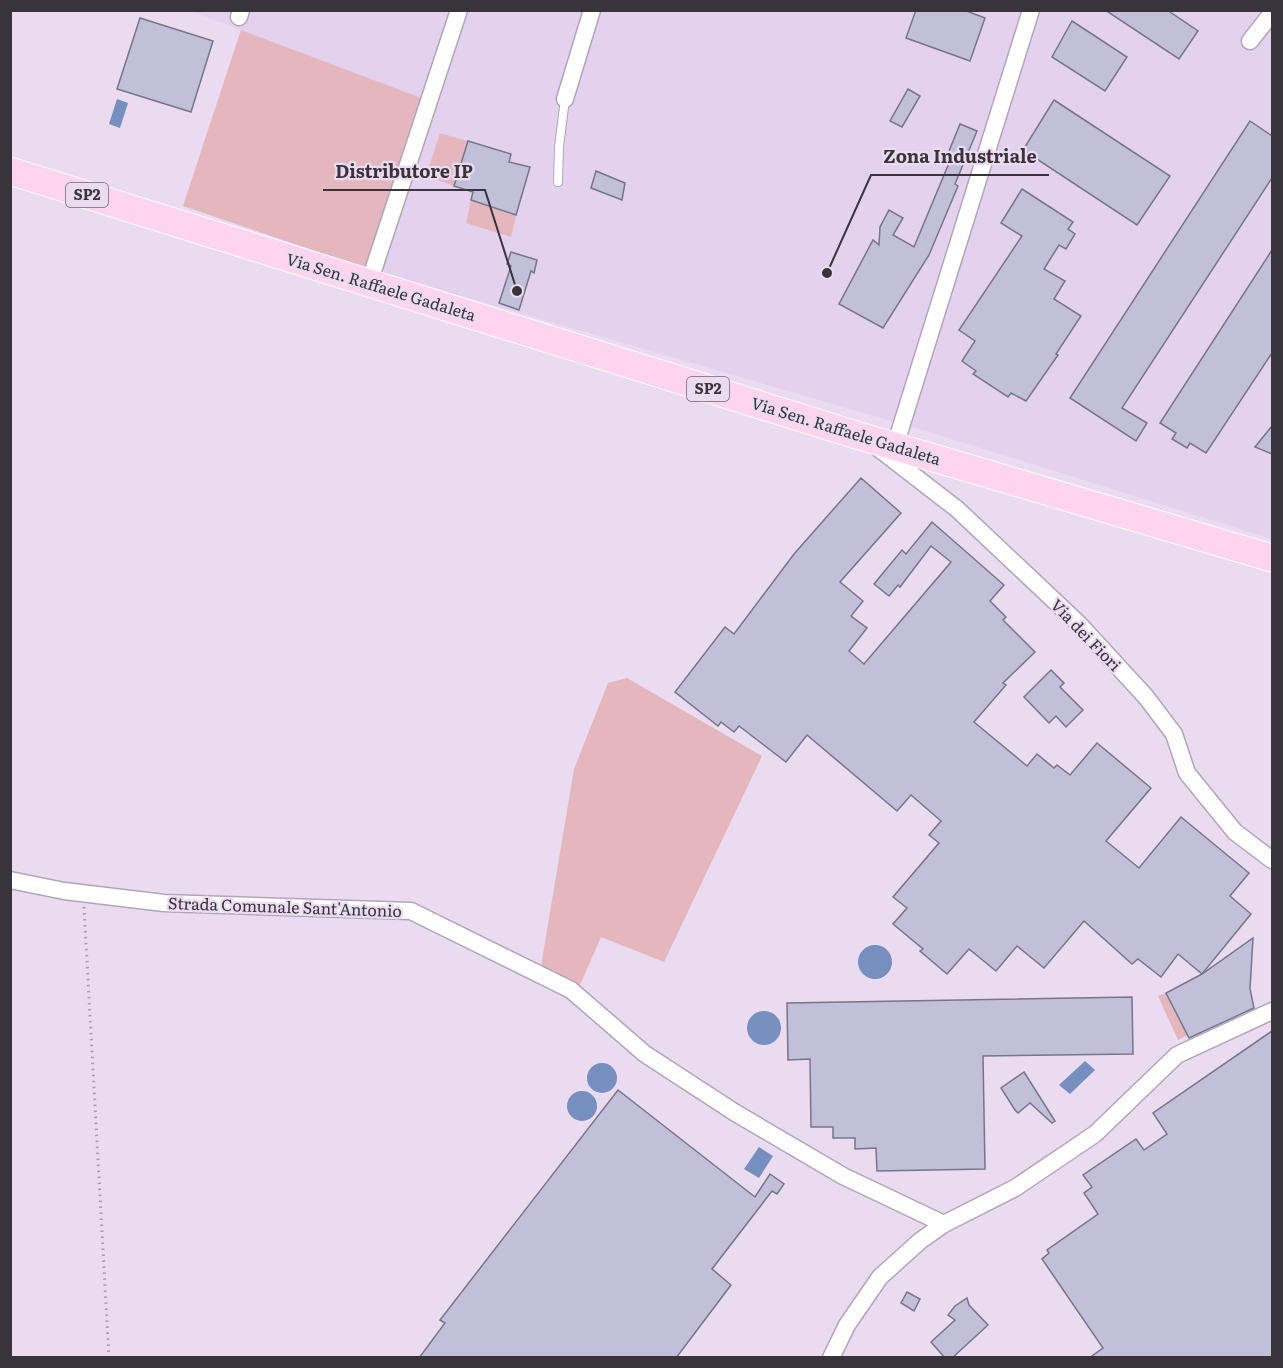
<svg xmlns="http://www.w3.org/2000/svg" width="1283" height="1368" viewBox="0 0 1283 1368" font-family="Literata,serif">
<style>
.built{fill:#e4d1ee}
.green{fill:#e4b7bf}
.water{fill:#768fbf}
.building{fill:#c1c0d8;stroke:#76758b;stroke-width:1.5}
.lines{fill:none;stroke-linecap:round;stroke-linejoin:round}
.service-casing{stroke:#b2a5ba;stroke-width:10}
.minor-casing{stroke:#b2a5ba;stroke-width:19}
.primary-casing{stroke:#fff;stroke-width:29}
.path{stroke:#a79cad;stroke-width:3;stroke-dasharray:1.5 4.5;stroke-linecap:butt}
.service{stroke:#fff;stroke-width:8}
.minor{stroke:#fff;stroke-width:16}
.primary{stroke:#fed4ef;stroke-width:27}
.labels{text-anchor:middle;stroke-width:4.5;stroke-linejoin:round;paint-order:stroke}
.shield{fill:#eadbf1;stroke:#6e6572;stroke-width:1.5}
.shield-label{font-size:15px;font-weight:bold;fill:#39333c}
.street-label{font-size:16px;fill:#39333c;stroke:#eadbf1}
.leader{fill:none;stroke:#39333c;stroke-width:2}
.callout-dot{fill:#39333c;stroke:#eadbf1;stroke-width:2}
.callout-label{font-size:18px;text-anchor:middle;font-weight:bold;fill:#39333c;stroke:#eadbf1;stroke-width:4.5;stroke-linejoin:round;paint-order:stroke}
</style>
<rect width="100%" height="100%" fill="#eadbf1"/>
<path class="built" d="M190 11H1272V539L936 434 365 268 423 99Z"/>
<g class="green">
<path d="M241 30 424 99 365 268 183 206Z"/>
<path d="M440 133 468 141 454 186 426 176Z"/>
<path d="M471 200 516 215 511 237 466 223Z"/>
<path d="M627 678 762 756 664 962 601 937 580 985 541 966 574 769 608 683Z"/>
<path d="M1166 993 1188 1035 1178 1040 1158 996Z"/>
</g>
<g class="water">
<path d="M117 99 128 103 120 128 109 124Z"/>
<circle cx="875" cy="962" r="17"/>
<circle cx="764" cy="1028" r="17"/>
<path d="M1085 1061 1095 1070 1070 1094 1059 1085Z"/>
<circle cx="602" cy="1078" r="15"/>
<circle cx="582" cy="1106" r="15"/>
<path d="M759 1147 773 1156 759 1178 744 1169Z"/>
</g>
<g class="building">
<path d="M916 10H964L985 18 970 61 906 38Z"/>
<path d="M1105 10H1167L1198 31 1179 59Z"/>
<path d="M140 18 213 41 191 112 117 89Z"/>
<path d="M1072 21 1127 57 1105 91 1052 57Z"/>
<path d="M908 89 920 96 902 127 890 121Z"/>
<path d="M1054 100 1170 176 1137 225 1023 150Z"/>
<path d="M1250 121 1272 136V178L1122 408 1147 423 1136 441 1070 398Z"/>
<path d="M960 124 977 131 955 184 958 186 929 255 883 328 839 304 873 240 879 245 880 227 889 210 903 218 893 235 914 247 949 163 945 161Z"/>
<path d="M468 141 511 154 509 162 530 167 516 215 471 200 473 192 454 186Z"/>
<path d="M596 171 625 183 622 200 591 188Z"/>
<path d="M1022 189 1073 222 1068 229 1075 234 1066 249 1059 245 1044 269 1065 281 1054 299 1081 316 1056 354 1058 355 1026 401 1011 393 1008 397 973 374 976 371 962 361 975 341 959 330 1022 236 1001 223Z"/>
<path d="M1272 250V353L1206 453 1190 443 1187 448 1172 439 1176 433 1160 423Z"/>
<path d="M511 252 537 260 534 273 531 271 519 310 499 303 511 266 507 264Z"/>
<path d="M1272 426V454L1255 447Z"/>
<path d="M861 478 901 513 840 582 863 601 851 616 867 628 849 651 864 664 951 562 931 546 900 587 898 585 889 596 874 584 902 550 906 554 932 522 1004 585 990 601 1006 617 1003 620 1035 652 1003 683 1006 685 974 722 1027 766 1037 754 1054 768 1057 765 1070 775 1097 743 1151 788 1106 841 1139 868 1181 817 1249 873 1230 896 1251 914 1202 974 1178 954 1161 977 1138 959 1132 964 1084 921 1044 968 1017 946 996 971 969 949 947 974 920 951 923 949 893 924 907 908 893 897 939 843 929 835 941 821 911 795 897 811 807 735 786 762 739 726 734 732 721 722 718 726 675 692 725 627 734 634 794 554Z"/>
<path d="M1051 670 1064 683 1060 687 1083 710 1066 727 1056 716 1049 723 1024 697Z"/>
<path d="M1253 938 1250 989 1254 1008 1189 1038 1166 993 1202 974Z"/>
<path d="M1132 997 1133 1054 983 1056 985 1169 877 1171 876 1148 855 1149V1138H833V1127H811L810 1059 788 1060 787 1003Z"/>
<path d="M1272 1031V1358H1089L1103 1348 1042 1259 1049 1253 1047 1250 1098 1214 1084 1193 1092 1187 1083 1175 1136 1139 1144 1150 1167 1134 1153 1113Z"/>
<path d="M1024 1072 1055 1121 1052 1123 1030 1103 1018 1113 1015 1110 1001 1088Z"/>
<path d="M618 1090 755 1197 770 1174 784 1184 777 1194 772 1191 712 1269 731 1285 676 1358H419L445 1323 440 1320Z"/>
<path d="M907 1292 920 1299 914 1311 901 1303Z"/>
<path d="M967 1298 969 1305 988 1325 952 1358H945L931 1342 955 1320 948 1315 955 1306Z"/>
</g>
<g class="lines">
<defs>
<path id="service" d="M558 182 559 147 565 99"/>
<g id="minor">
<path d="M239 17 241 10"/>
<path d="M1250 41 1272 13"/>
<path d="M565 99 592 10"/>
<path d="M369 283 459 10"/>
<path d="M895 446 1031 10"/>
<path d="M878 448 957 509 1079 624 1146 697 1174 734 1187 773 1235 832 1272 860"/>
<path d="M10 880 64 891 164 903 411 911 571 990 645 1054 734 1112 843 1176 944 1224"/>
<path d="M831 1358 847 1325 880 1277 920 1241 944 1224 1015 1188 1095 1134 1177 1055 1272 1011"/>
</g>
<path id="primary" d="M10 171 853 434 1272 558"/>
</defs>
<use href="#service" class="service-casing"/>
<use href="#minor" class="minor-casing"/>
<use href="#primary" class="primary-casing"/>
<path class="path" d="M84 907 109 1358"/>
<use href="#service" class="service"/>
<use href="#minor" class="minor"/>
<use href="#primary" class="primary"/>
</g>
<g class="labels">
<g class="shield">
<rect x="66" y="183" width="42" height="24" rx="4.5"/>
<rect x="687" y="377" width="42" height="24" rx="4.5"/>
</g>
<g class="shield-label">
<text x="87" y="200">SP2</text>
<text x="708" y="394">SP2</text>
</g>
<g class="street-label">
<text transform="translate(381 287) rotate(17)" y="6">Via Sen. Raffaele Gadaleta</text>
<text transform="translate(846 431) rotate(17)" y="6">Via Sen. Raffaele Gadaleta</text>
<text transform="translate(1086 635) rotate(46)" y="6">Via dei Fiori</text>
<text transform="translate(285 907) rotate(2)" y="6">Strada Comunale Sant'Antonio</text>
</g>
</g>
<path class="leader" d="M827 273L871 175H1049M517 291L485 190H323"/>
<g class="callout-dot">
<circle cx="827" cy="273" r="6"/>
<circle cx="517" cy="291" r="6"/>
</g>
<g class="callout-label">
<text x="960" y="163">Zona Industriale</text>
<text x="404" y="178">Distributore IP</text>
</g>
<rect width="1283" height="1368" fill="none" stroke="#39333c" stroke-width="24"/>
</svg>
